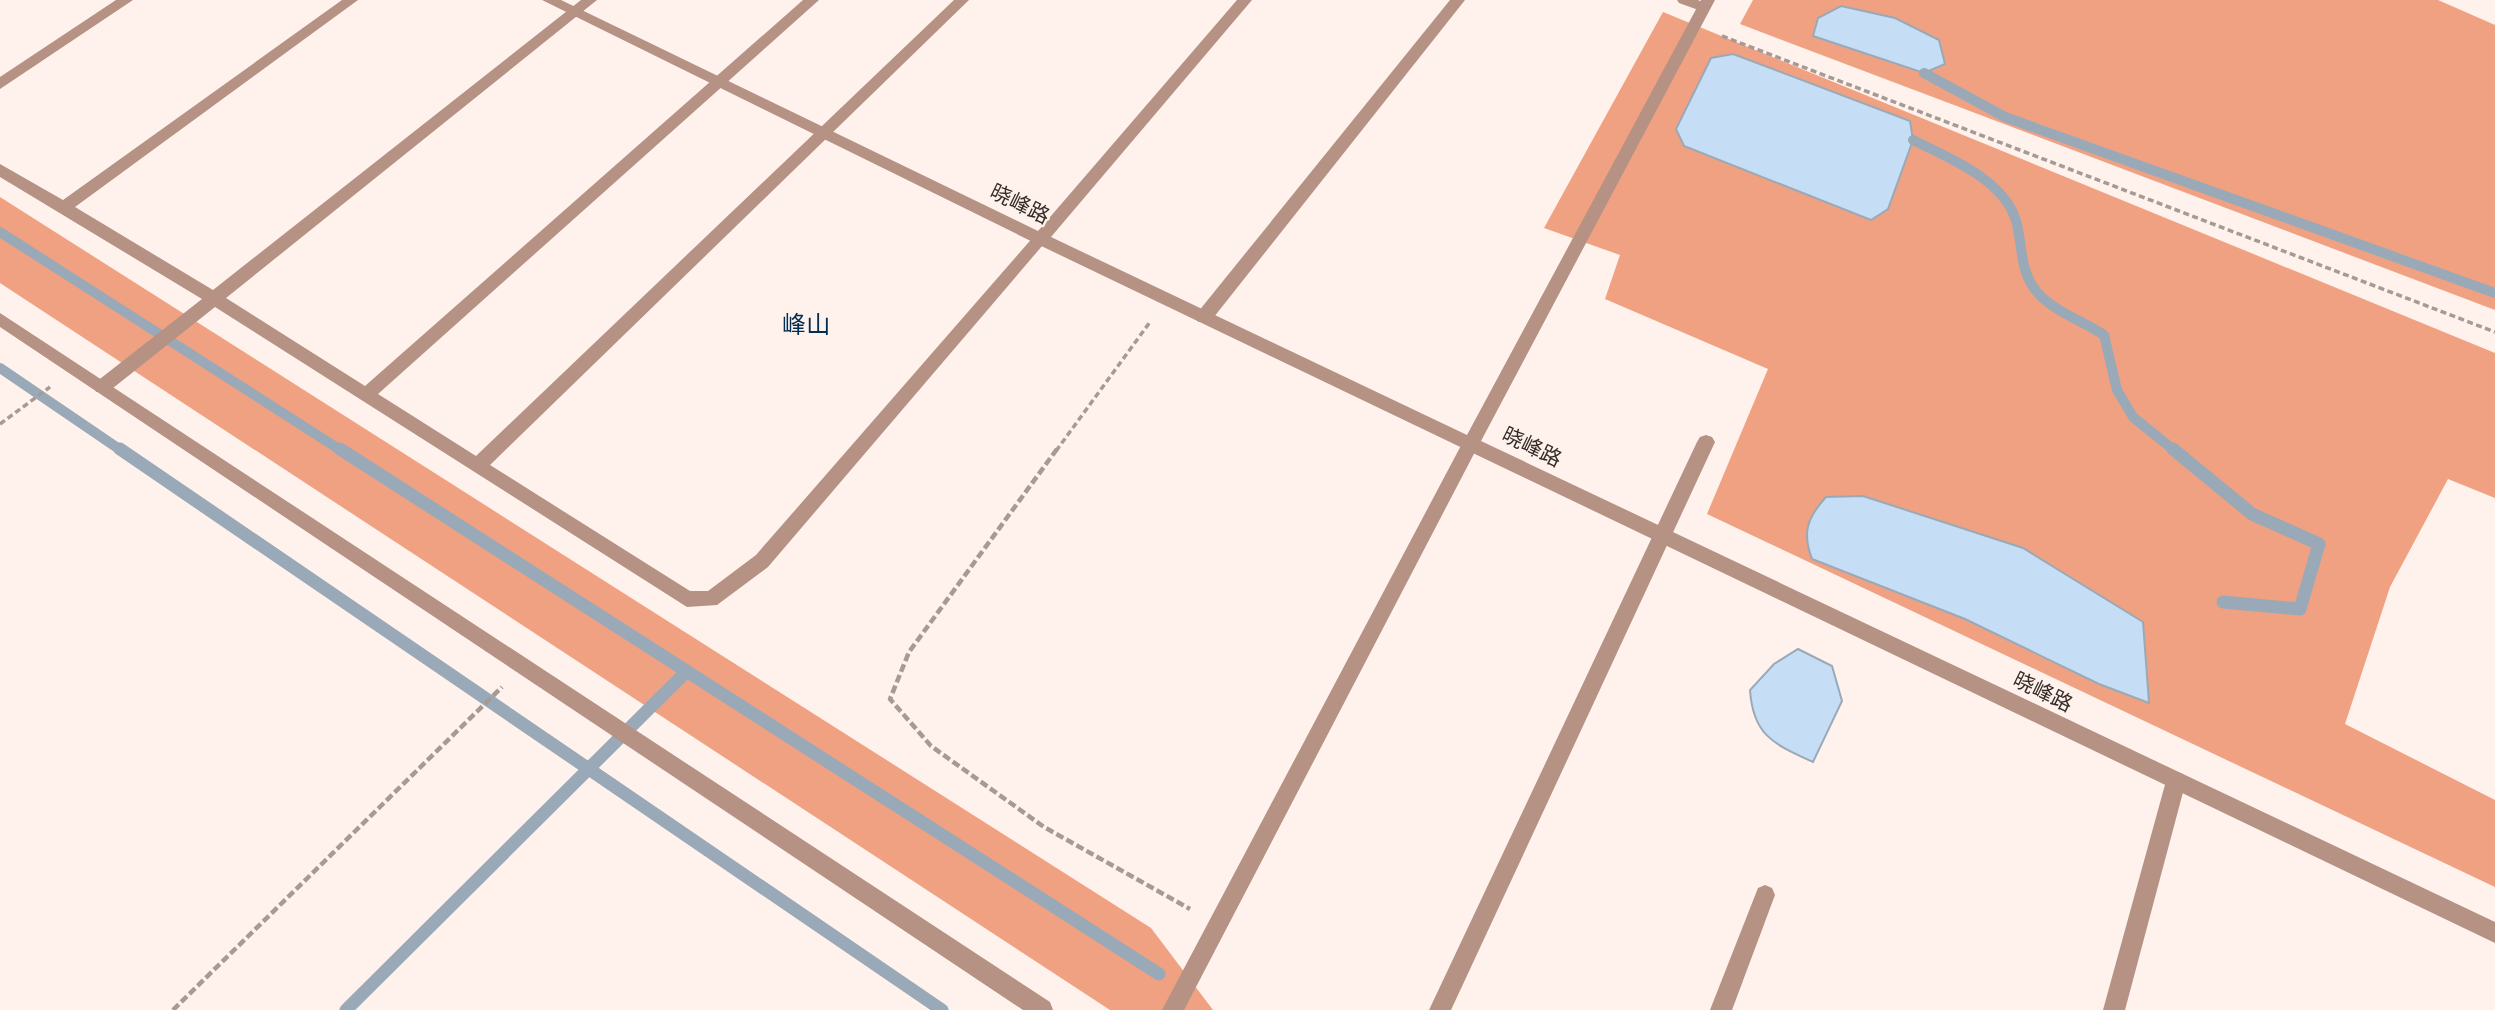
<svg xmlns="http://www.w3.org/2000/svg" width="2495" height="1010" viewBox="0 0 2495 1010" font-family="'Titillium Web','Noto Sans SC',sans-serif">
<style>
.forest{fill:#f0a182}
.water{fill:#c5def5;stroke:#9aa9b8;stroke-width:2}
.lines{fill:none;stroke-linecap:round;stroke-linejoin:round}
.stream-far1{stroke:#9aa9b8;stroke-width:10}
.stream{stroke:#9aa9b8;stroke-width:13}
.path-far1{stroke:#a69a95;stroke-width:3.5;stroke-dasharray:6 3.5;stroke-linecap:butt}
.path{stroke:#a69a95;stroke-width:4.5;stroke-dasharray:8 3.5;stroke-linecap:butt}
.lane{fill:#b59284;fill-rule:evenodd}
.street{fill:#b59284;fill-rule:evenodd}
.labels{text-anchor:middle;stroke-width:5;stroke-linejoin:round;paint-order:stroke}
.street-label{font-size:21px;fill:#342c28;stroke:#fff1eb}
.quarter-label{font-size:24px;fill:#002e52;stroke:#fff1eb}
</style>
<rect width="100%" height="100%" fill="#fff1eb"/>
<g class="forest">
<path d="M1753 0H2438L2495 25V310L1740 24Z"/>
<path d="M1663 12 2495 353V498L2448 479 2390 587 2345 724 2495 800V887L1707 514 1768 369 1605 299 1620 255 1544 228Z"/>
<path d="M0 197 1151 928 1213 1010H1110L0 283Z"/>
</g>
<g class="water">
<path d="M1841 6 1895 18 1939 40 1945 64 1924 73 1813 36 1818 18Z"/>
<path d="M1733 54 1910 121 1913 140 1888 209 1871 220 1684 146 1676 129 1711 58Z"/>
<path d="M1863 496 2023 548 2143 622 2149 703 2099 684 1965 619 1812 559C1802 533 1807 518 1826 497Z"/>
<path d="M1798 649 1832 666 1842 701 1813 762C1774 744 1753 736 1750 690L1774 664Z"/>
</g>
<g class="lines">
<g class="stream-far1">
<path d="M1924 73 2005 117 2495 293"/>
<path d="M1913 140C1948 158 2004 179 2016 221 2023 245 2019 271 2037 292 2053 311 2083 321 2104 335L2117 390 2133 417 2175 451"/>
<path d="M0 232 342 451"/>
<path d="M0 368 122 451"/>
</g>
<g class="stream">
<path d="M120 449 942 1010"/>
<path d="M340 449 1159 974"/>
<path d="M2173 449 2252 514 2319 544 2300 609 2223 602"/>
<path d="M346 1010 687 671"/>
</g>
<g class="path-far1">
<path d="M1722 36 2495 332"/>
<path d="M0 424 50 387"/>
<path d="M1056 451 1150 322"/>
</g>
<g class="path">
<path d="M1057 449 909 652 890 699 931 746 1044 827 1190 909"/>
<path d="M173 1010 502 687"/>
</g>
<g class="lane">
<path d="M116 0H133L0 89V77Z"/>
<path d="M342 0H358L75 207 213 290 581 0H597L226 298 365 386 803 0H819L378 394 476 456 954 0H969L490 465 690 591H708L756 555 1035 235 1040 233 1048 239 768 567 717 605 687 607 215 307 108 392H96L94 387 96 382 202 299 0 177V164L63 200Z"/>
<path d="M1450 0H1465L1210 322H1198L1196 317 1198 312Z"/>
<path d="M1677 0H1698L1711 7 1704 12 1679 3Z"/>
<path d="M1706 435 1712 437 1715 442 1451 1010H1429L1697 442 1700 437Z"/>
<path d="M1471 436 1477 438 1480 443 1477 448 1184 1010H1162L1465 438Z"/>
<path d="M2176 772 2183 774 2186 781 2125 1010H2103L2166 781 2169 774Z"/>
<path d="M1765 885 1772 888 1775 895 1732 1010H1710L1758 888Z"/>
</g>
<g class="street">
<path d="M542 0H561L1038 231 1237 0H1252L1051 237 1467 435 1701 0H1715L1481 441 2495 922V943L1035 243Z"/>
<path d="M0 313 1050 1002 1053 1010H1023L0 327Z"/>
</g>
</g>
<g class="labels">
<g class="street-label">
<text transform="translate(1020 204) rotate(26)" y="7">晓峰路</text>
<text transform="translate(1532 447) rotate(26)" y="7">晓峰路</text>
<text transform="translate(2043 692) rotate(26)" y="7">晓峰路</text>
</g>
<g class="quarter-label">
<text x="806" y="333">峰山</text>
</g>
</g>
</svg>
